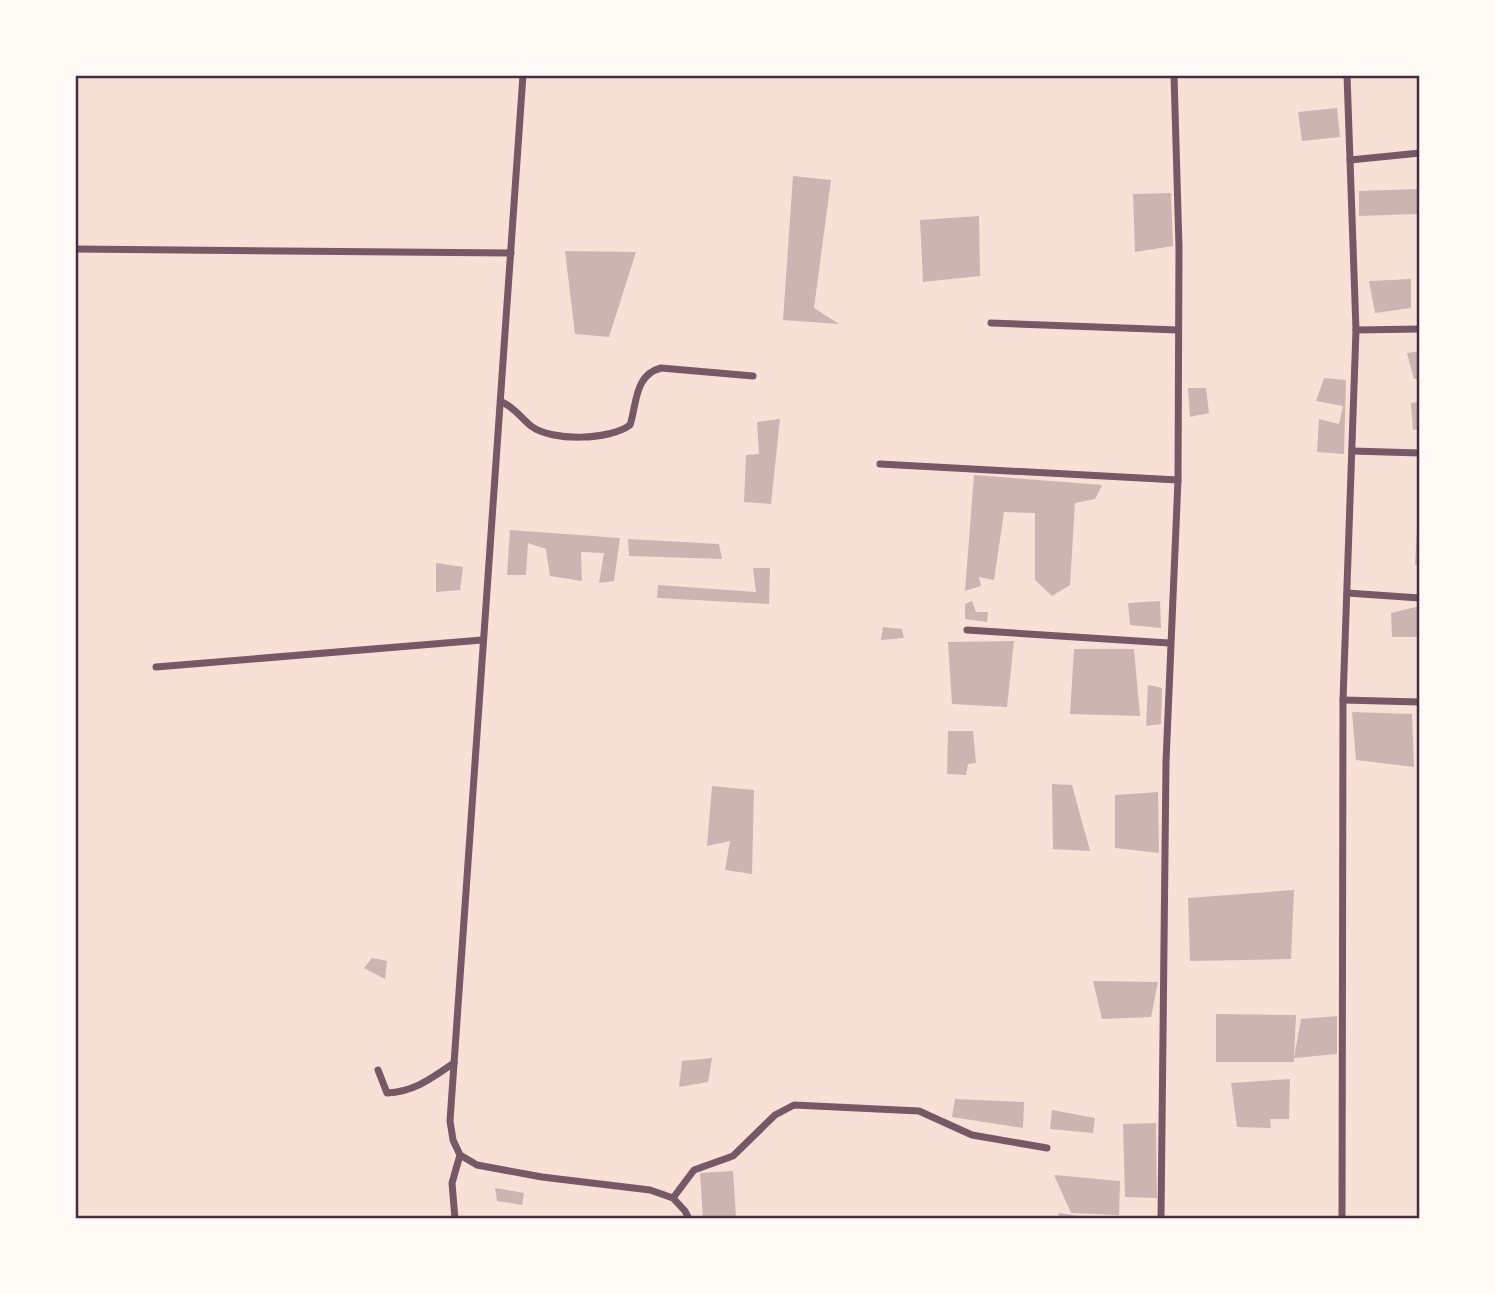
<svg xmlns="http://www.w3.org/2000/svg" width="1495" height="1294" viewBox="0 0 1495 1294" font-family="'Noto Sans',sans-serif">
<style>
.building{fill:#ccb4b1}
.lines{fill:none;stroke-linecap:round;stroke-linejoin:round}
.minor{stroke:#755966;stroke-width:7}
.neatline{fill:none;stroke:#4a2c40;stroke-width:2.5}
</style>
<rect width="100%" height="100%" fill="#f7e1d7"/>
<g class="building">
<path d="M1337 108 1340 137 1302 141 1298 112Z"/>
<path d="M793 176 831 180 814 308 839 324 783 320Z"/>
<path d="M1419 189 1420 214 1359 216V191Z"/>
<path d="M1171 193 1173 246 1135 252 1133 194Z"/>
<path d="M979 216 980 276 923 282 920 220Z"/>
<path d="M565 251 636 252 609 337 575 334Z"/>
<path d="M1411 279V308L1375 313 1369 281Z"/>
<path d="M1420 351V379H1414L1407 353Z"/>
<path d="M1324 378 1346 380 1344 454 1317 452 1319 419 1339 424 1343 406 1316 401Z"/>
<path d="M1188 388H1206L1209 413 1190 417Z"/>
<path d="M1420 402V429L1413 430 1411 403Z"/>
<path d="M780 419 771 504 744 502 746 455 759 454 757 422Z"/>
<path d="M974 475 1102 485 1095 499 1075 503 1070 585 1052 596 1035 580V513L1004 512 994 580 979 577 981 586 965 591Z"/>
<path d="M1417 527H1420V565H1415Z"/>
<path d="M510 530 620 538 614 581 599 583 604 553 581 552 582 581 550 576 546 549 528 543 526 575H507Z"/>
<path d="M628 539 719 544 722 559 629 556Z"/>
<path d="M436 563 463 567 460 590 436 592Z"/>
<path d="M753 568H770L769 604 657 598 658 585 756 592Z"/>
<path d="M972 601 976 612H988L987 622 965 619V604Z"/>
<path d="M1160 601 1161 628 1130 625 1128 603Z"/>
<path d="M1420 606V637H1392L1391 613Z"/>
<path d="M883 627 902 629 904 638 881 640Z"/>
<path d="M1014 641 1007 707 952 704 948 642Z"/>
<path d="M1074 649H1134L1140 716 1070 714Z"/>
<path d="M1148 685 1162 688 1161 724 1146 726Z"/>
<path d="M1352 712 1412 714 1414 767 1356 760Z"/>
<path d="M948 731H973L976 763 968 764 966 775 947 774Z"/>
<path d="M1052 784 1072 785 1090 851 1053 849Z"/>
<path d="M712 786 754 790 752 874 725 870 730 841 707 846Z"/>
<path d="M1158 792 1159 853 1115 848V795Z"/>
<path d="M1294 890 1291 959 1190 961 1188 898Z"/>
<path d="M372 958 387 961 385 979 364 968Z"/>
<path d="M1093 981 1158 982 1151 1017 1102 1019Z"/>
<path d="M1216 1014 1296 1015 1294 1058 1301 1019 1337 1016V1054L1294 1058V1062H1216Z"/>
<path d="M712 1058 708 1082 679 1087 682 1061Z"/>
<path d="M1290 1079 1289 1119H1270L1271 1128 1237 1127 1231 1083Z"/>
<path d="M955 1099 1024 1102 1023 1128 952 1117Z"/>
<path d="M1052 1110 1095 1118 1093 1133 1050 1129Z"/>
<path d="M1156 1123 1157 1198 1125 1197 1123 1124Z"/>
<path d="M733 1171 736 1217 703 1219 700 1173Z"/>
<path d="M1054 1175 1120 1181 1119 1215 1071 1213Z"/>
<path d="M495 1188 524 1193 522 1205 497 1201Z"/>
<path d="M1059 1213 1085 1217V1219H1058Z"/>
</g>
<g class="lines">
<g class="minor">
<path d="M523 75 450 1121 453 1140 460 1155 477 1165 542 1177 650 1190 673 1198 685 1211 689 1219"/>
<path d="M1350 160 1420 153"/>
<path d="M75 249 511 253"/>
<path d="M991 323 1178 330"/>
<path d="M1356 330 1420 329"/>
<path d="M502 402C515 408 521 418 531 426 552 442 610 440 630 425 637 404 634 375 661 368L753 376"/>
<path d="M1352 451 1420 453"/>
<path d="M880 464 1178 480"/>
<path d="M1347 593 1420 598"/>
<path d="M967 630 1169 643"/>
<path d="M156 667 482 640"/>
<path d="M1343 700 1420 702"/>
<path d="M378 1070 387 1093C414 1092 432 1078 454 1063"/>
<path d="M673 1198 694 1170 733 1156 775 1115 794 1105 919 1111 972 1135 1047 1148"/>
<path d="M455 1219 452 1183 460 1155"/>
<path d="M1161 1219 1166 762 1178 480 1179 247 1174 75"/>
<path d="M1342 1219 1343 700 1356 330 1347 75"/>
</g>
</g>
<rect width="1495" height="1294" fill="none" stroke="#fffaf5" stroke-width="154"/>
<rect x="77" y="77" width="1341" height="1140" class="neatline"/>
</svg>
